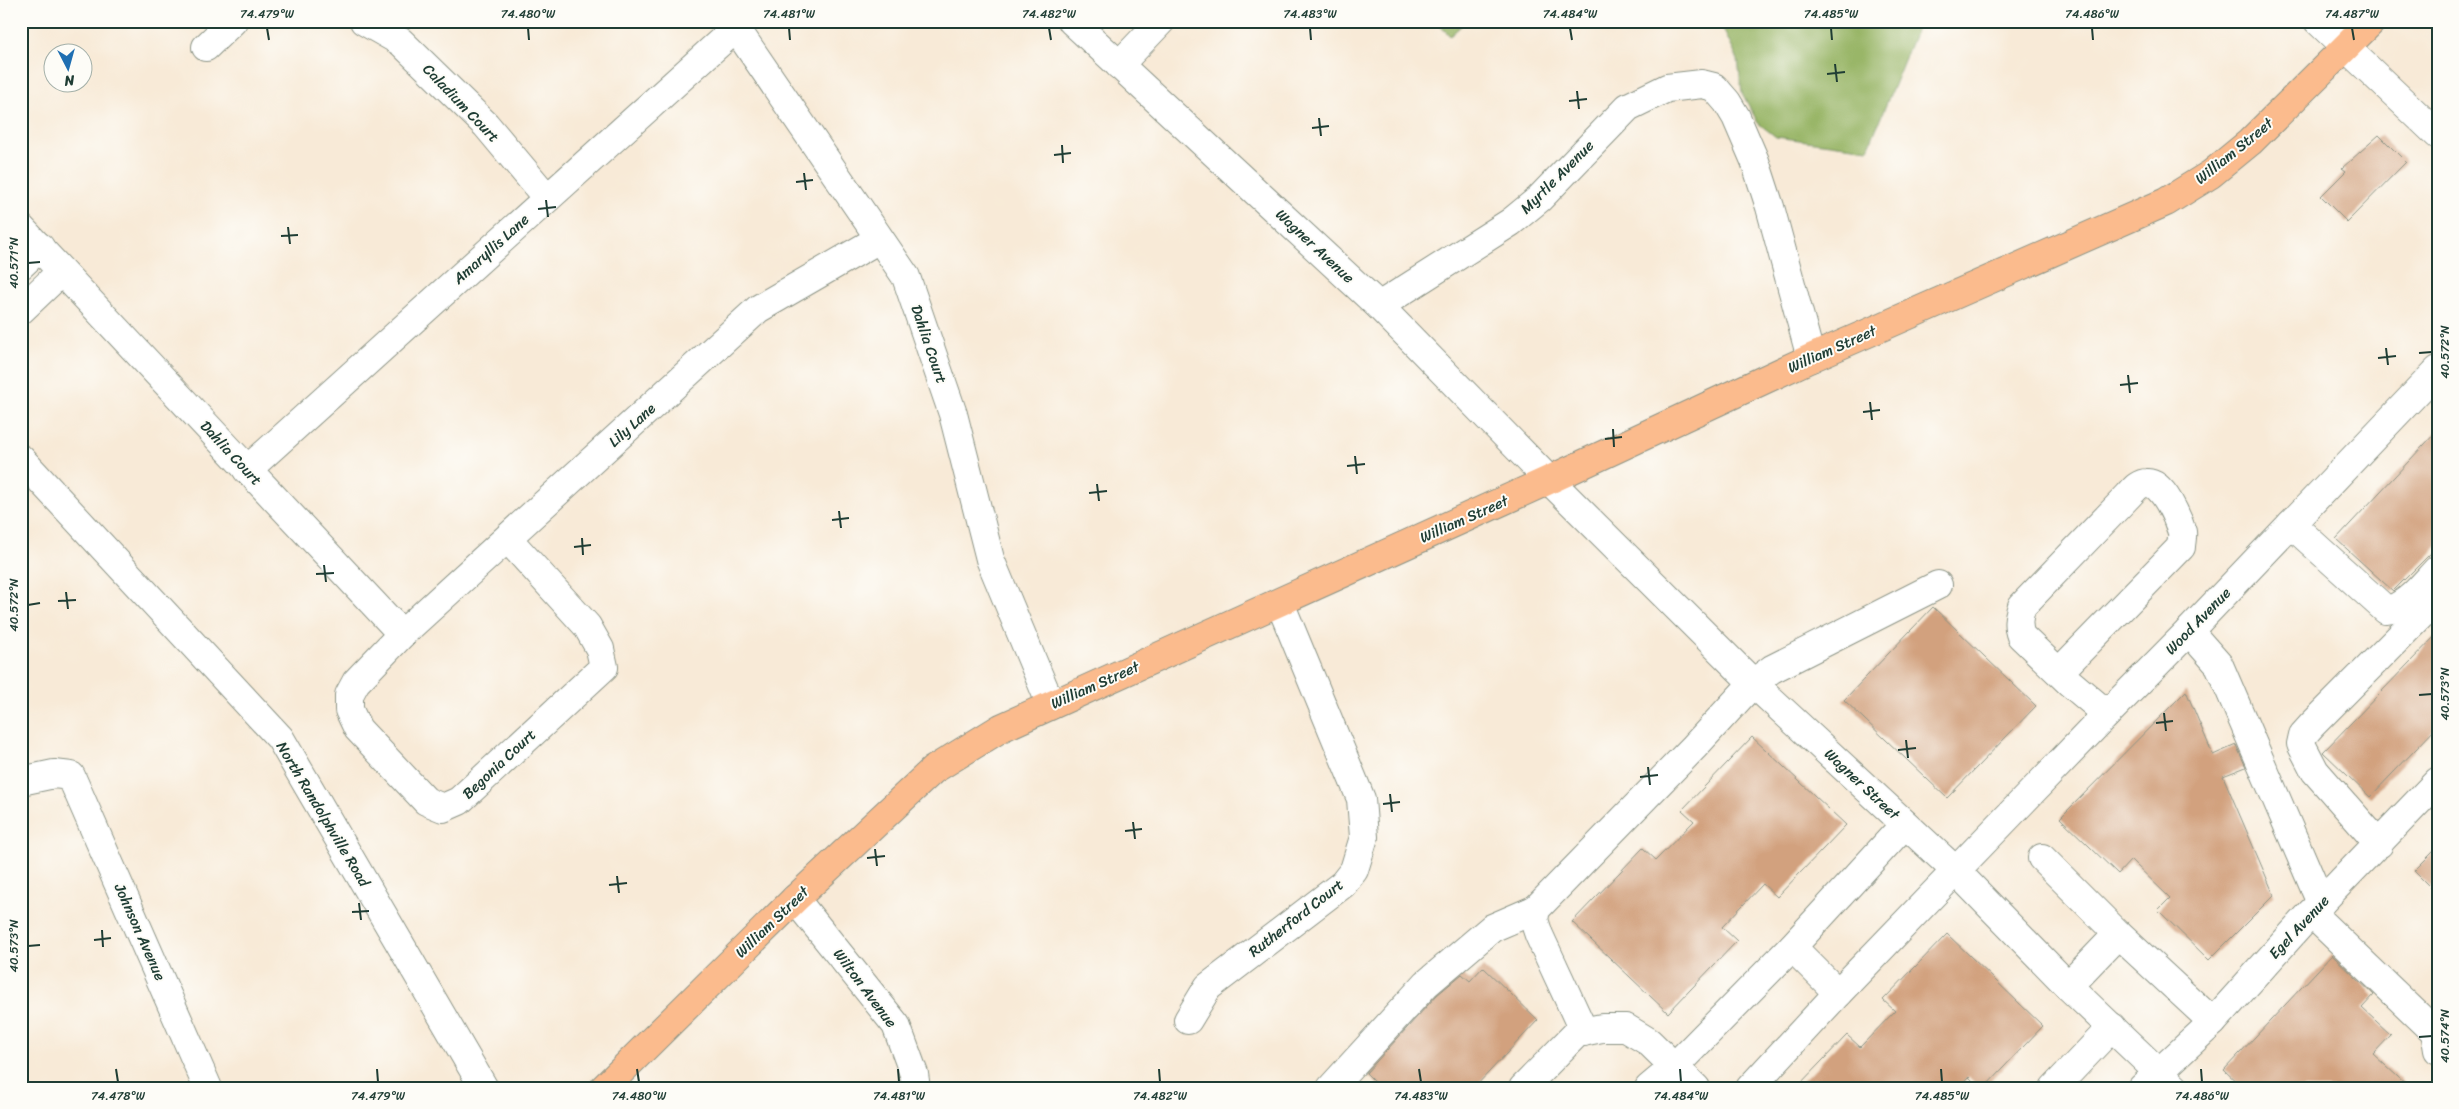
<svg xmlns="http://www.w3.org/2000/svg" width="2459" height="1109" viewBox="0 0 2459 1109" font-family="Sriracha,sans-serif">
<style>
.forest{fill:#99b668;stroke:#5c7a4e}
.building{fill:#d2a17e}
.lines{fill:none;stroke-linecap:round;stroke-linejoin:round}
.minor-casing{stroke:#8c9486;stroke-width:30}
.major-casing{stroke:#8c9486;stroke-width:30}
.minor{stroke:#fff;stroke-width:28}
.major{stroke:#fbbb8d;stroke-width:28}
.ticks{fill:none;stroke:#1f3d34;stroke-width:2}
.labels{text-anchor:middle;stroke-width:4;stroke-linejoin:round;paint-order:stroke}
.street-label{font-size:15px;fill:#1f3d34;stroke:#fdfcf7}
.neatline{fill:none;stroke:#1f3d34;stroke-width:2}
.ticks-label{font-size:12px;text-anchor:middle;fill:#1f3d34}
</style>
<rect width="100%" height="100%" fill="#fdfcf7"/>
<filter id="ink" filterUnits="userSpaceOnUse"><feTurbulence type="fractalNoise" baseFrequency=".02" numOctaves="2"/><feDisplacementMap in="SourceGraphic" scale="10" xChannelSelector="R" yChannelSelector="G"/><feConvolveMatrix kernelMatrix="1 2 1 2 8 2 1 2 1" color-interpolation-filters="sRGB"/></filter>
<filter id="wash" filterUnits="userSpaceOnUse"><feTurbulence type="fractalNoise" baseFrequency=".0096" numOctaves="4" result="noise"/><feDisplacementMap in="SourceGraphic" scale="20" xChannelSelector="R" yChannelSelector="G"/><feGaussianBlur stdDeviation="1.12" result="paint"/><feColorMatrix in="noise" values="0 0 0 0 0 0 0 0 0 0 0 0 0 0 0 0 0 1.4 0 .05"/><feComposite in="paint" operator="in"/></filter>
<g filter="url(#wash)">
<rect width="100%" height="100%" fill="#f8ead7"/>
<g class="forest">
<path d="M1435 21H1466L1450 36Z"/>
<path d="M1719 21H1920L1868 149 1776 137 1758 123 1742 93 1738 60Z"/>
</g>
<g id="blocks">
<g class="building">
<path d="M2379 135 2406 162 2347 222 2321 196 2346 171 2342 168Z"/>
<path d="M2438 430V546L2393 591 2336 539Z"/>
<path d="M1933 607 2036 706 1947 798 1844 700Z"/>
<path d="M2438 633V726L2370 797 2323 752Z"/>
<path d="M2186 691 2213 755 2236 745 2246 767 2223 776 2274 895 2209 960 2158 910 2170 898 2131 860 2118 874 2060 818Z"/>
<path d="M1752 737 1846 825 1777 897 1763 884 1722 927 1737 941 1668 1013 1572 922 1643 848 1656 860 1694 821 1682 810Z"/>
<path d="M2438 847V895L2414 871Z"/>
<path d="M1947 934 2043 1026 1984 1088H1980L1969 1077 1959 1088H1796L1847 1035 1860 1047 1895 1011 1883 1000Z"/>
<path d="M2332 955 2374 995 2362 1008 2391 1035 2373 1054 2410 1088H2243L2224 1070Z"/>
<path d="M1483 967 1538 1020 1474 1088H1381L1366 1073 1437 995 1462 974 1470 981Z"/>
</g>
</g>
</g>
<g filter="url(#ink)">
<use href="#blocks" fill-opacity="0" stroke="#8c9486" stroke-width="1"/>
<g class="lines">
<defs>
<g id="minor">
<path d="M364 21 401 42 486 125 547 198"/>
<path d="M731 21 906 277 953 414 990 559 1051 705"/>
<path d="M1072 21 1379 306 1549 480 1753 683 1957 872 2068 986 2175 1088"/>
<path d="M2318 21 2438 135"/>
<path d="M206 47 233 21"/>
<path d="M1119 65 1161 21"/>
<path d="M21 228 402 634"/>
<path d="M21 265 40 247"/>
<path d="M1379 306 1511 222 1539 199 1628 107 1667 88 1702 84 1714 87 1727 102 1736 117 1755 161 1770 207 1811 358"/>
<path d="M21 310 61 272"/>
<path d="M21 459 280 738 484 1088"/>
<path d="M247 470 736 28"/>
<path d="M2291 524 2386 610C2406 608 2424 583 2438 569"/>
<path d="M507 538 587 626 600 649 604 667 459 801 443 808 426 801 358 729 349 710V695L356 682 402 634 758 309 879 239"/>
<path d="M2189 631 2219 665 2321 903"/>
<path d="M2060 671 2181 547C2181 542 2183 536 2182 532 2178 519 2163 482 2147 483 2138 483 2133 491 2128 496L2022 606C2018 618 2017 625 2021 636L2069 682 2107 714"/>
<path d="M21 781 54 774 71 776 208 1088"/>
<path d="M2379 844 2315 771 2301 744 2303 735 2312 725 2438 598"/>
<path d="M2042 858 2118 934 2068 986"/>
<path d="M795 899 896 1025 914 1074 916 1088"/>
<path d="M2311 913 2435 1032 2438 1050"/>
<path d="M2118 934 2213 1022"/>
<path d="M1792 947 1838 993"/>
<path d="M1188 1020 1208 987 1343 884 1354 870 1364 837 1361 799 1280 603"/>
<path d="M1584 1032 1539 935 1534 920 1536 909 1694 747 1753 683 1772 669 1938 585"/>
<path d="M1331 1088 1426 984 1492 928 1536 909"/>
<path d="M1523 1088 1577 1033 1602 1028H1626L1649 1042 1696 1088"/>
<path d="M1649 1088 1674 1067 1792 947 1905 824"/>
<path d="M1750 1088 1838 993 2107 714 2189 631 2438 370"/>
<path d="M2054 1088 2112 1027"/>
<path d="M2142 1088 2213 1022 2311 913 2438 781"/>
</g>
<path id="major" d="M604 1088 795 899 933 770 1001 728 1549 480 1811 358 2166 202 2211 174 2250 142 2372 21"/>
</defs>
<use href="#minor" class="minor-casing"/>
<use href="#major" class="major-casing"/>
<use href="#minor" class="minor"/>
<use href="#major" class="major"/>
</g>
</g>
<path class="ticks" d="M267 28 269 40M528 28 529 40M789 28 790 40M1049 28 1051 40M1310 28 1311 40M1570 28 1572 40M1831 28 1832 40M2092 28 2093 40M2352 28 2354 40M1835 64 1837 82M1827 74 1845 72M1577 91 1579 109M1569 101 1587 99M1319 118 1321 136M1312 128 1329 126M1062 145 1063 163M1054 155 1071 153M804 173 806 190M796 182 813 180M546 200 548 217M538 209 556 207M288 227 290 244M281 236 298 235M28 263 40 262M2386 348 2388 365M2419 353 2432 352M2378 358 2396 356M2128 375 2130 393M2120 385 2138 383M1870 402 1872 420M1863 412 1880 410M1613 429 1614 447M1605 439 1622 437M1355 456 1357 474M1347 466 1365 464M1097 484 1099 501M1089 493 1107 491M839 511 841 528M832 520 849 518M582 538 583 555M574 547 591 545M324 565 326 582M316 574 334 573M66 592 68 609M58 601 76 600M28 605 40 603M2419 695 2432 694M2164 713 2166 731M2156 723 2173 721M1906 740 1908 758M1898 750 1916 748M1648 767 1650 785M1640 777 1658 775M1390 794 1392 812M1383 804 1400 802M1133 822 1135 839M1125 831 1142 829M875 849 877 866M867 858 885 856M617 876 619 893M609 885 627 883M359 903 361 920M352 912 369 911M102 930 103 947M94 940 111 938M28 946 40 945M2419 1037 2432 1036M116 1069 118 1082M377 1069 378 1082M637 1069 639 1082M898 1069 899 1082M1159 1069 1160 1082M1419 1069 1421 1082M1680 1069 1681 1082M1941 1069 1942 1082M2201 1069 2202 1082"/>
<g class="labels">
<g class="street-label">
<text transform="translate(461 103) rotate(46)" y="5">Caladium Court</text>
<text transform="translate(2234 151) rotate(-39)" y="5">William Street</text>
<text transform="translate(1557 177) rotate(-45)" y="5">Myrtle Avenue</text>
<text transform="translate(1315 246) rotate(43)" y="5">Wagner Avenue</text>
<text transform="translate(491 249) rotate(-42)" y="5">Amaryllis Lane</text>
<text transform="translate(929 344) rotate(71)" y="5">Dahlia Court</text>
<text transform="translate(1832 349) rotate(-24)" y="5">William Street</text>
<text transform="translate(632 425) rotate(-42)" y="5">Lily Lane</text>
<text transform="translate(231 453) rotate(47)" y="5">Dahlia Court</text>
<text transform="translate(1464 519) rotate(-24)" y="5">William Street</text>
<text transform="translate(2198 621) rotate(-46)" y="5">Wood Avenue</text>
<text transform="translate(1095 685) rotate(-24)" y="5">William Street</text>
<text transform="translate(499 764) rotate(-43)" y="5">Begonia Court</text>
<text transform="translate(1862 784) rotate(43)" y="5">Wagner Street</text>
<text transform="translate(323 814) rotate(59)" y="5">North Randolphville Road</text>
<text transform="translate(1296 918) rotate(-38)" y="5">Rutherford Court</text>
<text transform="translate(772 922) rotate(-44)" y="5">William Street</text>
<text transform="translate(2299 927) rotate(-47)" y="5">Egel Avenue</text>
<text transform="translate(140 932) rotate(66)" y="5">Johnson Avenue</text>
<text transform="translate(865 988) rotate(53)" y="5">Wilton Avenue</text>
</g>
</g>
<rect width="2459" height="1109" fill="none" stroke="#fdfcf7" stroke-width="55"/>
<g transform="translate(68 68) rotate(174)"><circle r="24" fill="#fdfcf7" stroke="#a4b0a9"/>
<path d="M0-4L9 19L0 12L-9 19Z" fill="#1f6fb2"/>
<text y="-8" font-size="14" font-weight="bold" text-anchor="middle" fill="#1f3d34">N</text>
</g>
<rect x="28" y="28" width="2404" height="1054" class="neatline"/>
<g class="ticks-label">
<text x="267" y="18">74.479°W</text>
<text x="528" y="18">74.480°W</text>
<text x="789" y="18">74.481°W</text>
<text x="1049" y="18">74.482°W</text>
<text x="1310" y="18">74.483°W</text>
<text x="1570" y="18">74.484°W</text>
<text x="1831" y="18">74.485°W</text>
<text x="2092" y="18">74.486°W</text>
<text x="2352" y="18">74.487°W</text>
<text transform="translate(14 263) rotate(-90)" y="4">40.571°N</text>
<text transform="translate(2445 352) rotate(-90)" y="4">40.572°N</text>
<text transform="translate(14 605) rotate(-90)" y="4">40.572°N</text>
<text transform="translate(2445 694) rotate(-90)" y="4">40.573°N</text>
<text transform="translate(14 946) rotate(-90)" y="4">40.573°N</text>
<text transform="translate(2445 1036) rotate(-90)" y="4">40.574°N</text>
<text x="118" y="1100">74.478°W</text>
<text x="378" y="1100">74.479°W</text>
<text x="639" y="1100">74.480°W</text>
<text x="899" y="1100">74.481°W</text>
<text x="1160" y="1100">74.482°W</text>
<text x="1421" y="1100">74.483°W</text>
<text x="1681" y="1100">74.484°W</text>
<text x="1942" y="1100">74.485°W</text>
<text x="2202" y="1100">74.486°W</text>
</g>
</svg>
